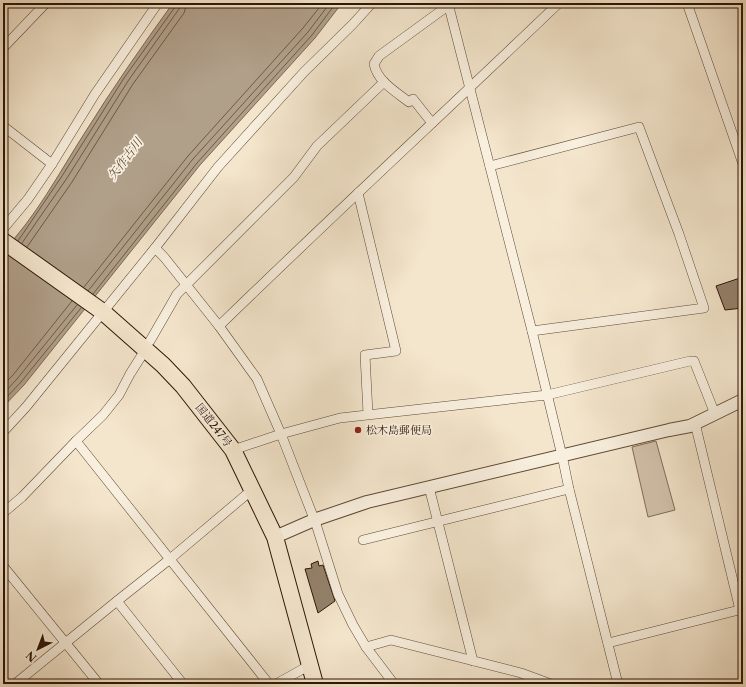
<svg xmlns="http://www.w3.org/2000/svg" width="746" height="687" viewBox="0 0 746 687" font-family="'Libre Caslon Text','Noto Serif JP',serif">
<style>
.green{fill:#d2c2ab;stroke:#806c58}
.water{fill:#b09f89;stroke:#7c6854}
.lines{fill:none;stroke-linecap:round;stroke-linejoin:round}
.shore{stroke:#6e5a46;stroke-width:1}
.building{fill:#94826d;stroke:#2d1504}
.minor-casing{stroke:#5f4936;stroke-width:10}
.tertiary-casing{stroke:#5f4936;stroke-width:14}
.trunk-casing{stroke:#2d1504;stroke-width:18}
.minor{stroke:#f8efde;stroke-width:9}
.tertiary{stroke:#f8efde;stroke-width:12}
.trunk{stroke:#f4e6cd;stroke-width:16}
.poi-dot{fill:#8f2418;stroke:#f8efde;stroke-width:1.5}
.labels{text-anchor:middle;stroke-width:3.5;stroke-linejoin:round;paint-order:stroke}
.street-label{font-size:11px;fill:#2d1504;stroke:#f8efde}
.poi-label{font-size:11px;fill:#2d1504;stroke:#f8efde;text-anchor:start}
.water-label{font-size:12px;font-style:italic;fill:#614c39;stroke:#f8efde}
</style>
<rect width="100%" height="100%" fill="#f4e6cd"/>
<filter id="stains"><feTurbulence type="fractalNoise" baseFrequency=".005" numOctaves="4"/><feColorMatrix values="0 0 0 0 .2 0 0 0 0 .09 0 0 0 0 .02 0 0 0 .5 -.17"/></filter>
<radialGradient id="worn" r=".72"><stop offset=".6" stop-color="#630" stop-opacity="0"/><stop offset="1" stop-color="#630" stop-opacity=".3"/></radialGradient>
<path class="green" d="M656 441 675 510 648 517 632 447Z"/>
<path class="water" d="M173 3H342L315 38 200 165 24 385 3 407V251C36 217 59 173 84 134 112 89 142 46 173 3Z"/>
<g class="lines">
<g class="shore">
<path d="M18 241 62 176 124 78 175 7 176 3"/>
<path d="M22 243 67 178 128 81 179 9 181 3"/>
<path d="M27 247 72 182 133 84 184 13 187 3"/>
<path d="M84 287 188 156 303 28 323 3"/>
<path d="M88 291 193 159 308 32 330 3"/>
<path d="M93 294 197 163 312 35 336 3"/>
<path d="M3 385 13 375 72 301"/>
<path d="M3 394 17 379 77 305"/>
<path d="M3 401 21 382 81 308"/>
</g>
</g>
<g class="building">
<path d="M743 277V308L725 310 716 286Z"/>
<path d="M318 561 319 566 323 565 335 601 318 613 305 569 312 568 311 564Z"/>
</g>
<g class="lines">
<defs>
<g id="minor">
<path d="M448 3 532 331 563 460 569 489 618 684"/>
<path d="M687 3 743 164"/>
<path d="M738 3 743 4"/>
<path d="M3 48 46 3"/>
<path d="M432 123 413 99 409 102C396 92 377 81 374 64L379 56 449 5"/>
<path d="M3 126 52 164"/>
<path d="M490 166 639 127 679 234 704 308 532 331"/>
<path d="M358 193 396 351 365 355 368 414"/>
<path d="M3 229 28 199 52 164 95 94 158 3"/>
<path d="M155 248 164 257 219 326 257 379 281 434 316 524 338 594 353 625 366 647 394 684"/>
<path d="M219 326C331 217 446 111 559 3"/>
<path d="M150 341 177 294 294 177 317 146 384 82"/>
<path d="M695 423 740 610"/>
<path d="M3 432 26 407 155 248 218 167 304 72 353 24 372 3"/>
<path d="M76 441 269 684"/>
<path d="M233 450 281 434 340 418 547 395 690 361H694L715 414"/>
<path d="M429 487 473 661"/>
<path d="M3 513 22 497 76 441 103 415 119 395 130 374 142 355"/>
<path d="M363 540 569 489"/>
<path d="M3 566 99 684"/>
<path d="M117 601 183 684"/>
<path d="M608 643 743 609"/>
<path d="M366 647 391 640 521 673 551 684"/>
<path d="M15 684 117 601 170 559 253 489"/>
<path d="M276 684 310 665"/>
</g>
<path id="tertiary" d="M275 537 314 520 367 502 669 430 690 426 743 400"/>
<path id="trunk" d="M3 241 103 312 163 365 183 386 233 450 275 537 315 684"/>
</defs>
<use href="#minor" class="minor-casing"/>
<use href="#tertiary" class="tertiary-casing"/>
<use href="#trunk" class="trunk-casing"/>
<use href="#minor" class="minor"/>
<use href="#tertiary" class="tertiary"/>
<use href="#trunk" class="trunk"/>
</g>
<circle class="poi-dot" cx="358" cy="430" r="4"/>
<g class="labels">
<g class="street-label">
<text transform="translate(214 425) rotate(52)" y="4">国道247号</text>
</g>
<g class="poi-label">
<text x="366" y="434">松木島郵便局</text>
</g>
<g class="water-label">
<text transform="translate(125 159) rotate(-53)" y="4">矢作古川</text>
</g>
</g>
<rect width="746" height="687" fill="none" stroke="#f4e6cd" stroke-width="16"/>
<rect x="4" y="4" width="738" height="679" fill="none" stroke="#2d1504" stroke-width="2"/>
<rect x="8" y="8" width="730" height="671" fill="none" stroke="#2d1504"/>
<g transform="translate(38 649) rotate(222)" stroke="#f8efde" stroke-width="3" paint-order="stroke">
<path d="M0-3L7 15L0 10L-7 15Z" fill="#2d1504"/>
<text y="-6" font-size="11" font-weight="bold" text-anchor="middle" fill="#2d1504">N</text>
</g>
<rect width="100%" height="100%" filter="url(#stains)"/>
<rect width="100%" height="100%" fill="url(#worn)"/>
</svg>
